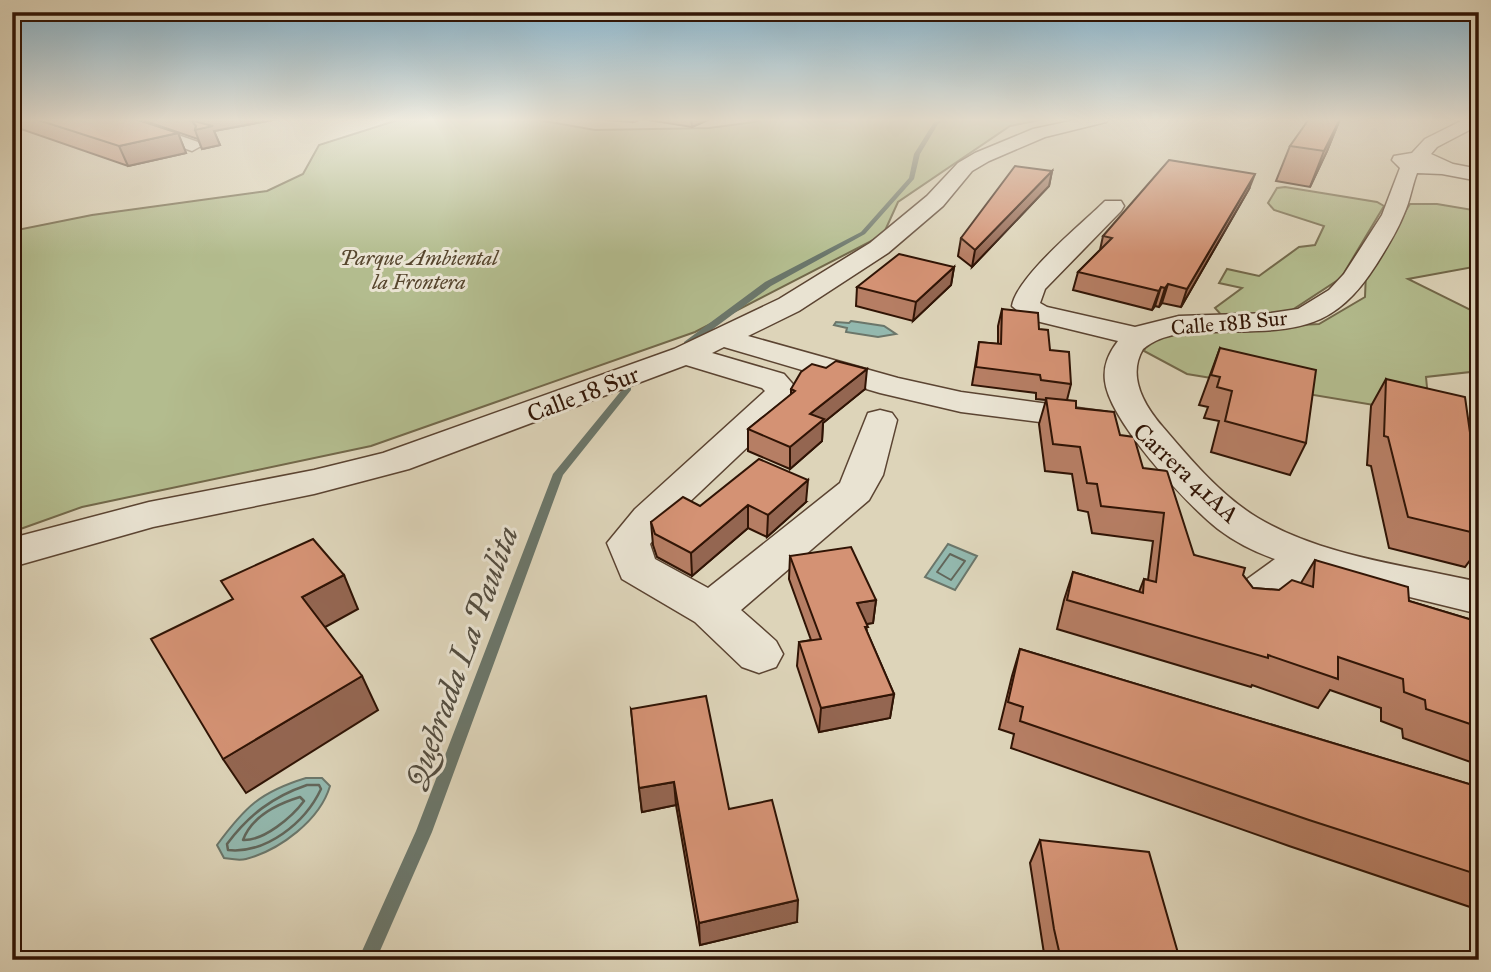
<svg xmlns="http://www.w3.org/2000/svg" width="1491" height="972" viewBox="0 0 1491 972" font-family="'IM FELL Great Primer',serif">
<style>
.green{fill:#b3bc8e;stroke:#72684a;stroke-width:2}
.water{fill:#93b8ae;stroke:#6b766a;stroke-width:2}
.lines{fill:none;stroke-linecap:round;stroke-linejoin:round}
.shore-far1{stroke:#62665a;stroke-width:2}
.shore{stroke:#62665a;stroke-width:2.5}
.stream{fill:#6b766a;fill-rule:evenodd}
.minor-casing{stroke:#5b4432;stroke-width:3}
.minor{fill:#e9e3d2;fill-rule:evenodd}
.wall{fill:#b67e64;stroke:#301405;stroke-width:2}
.shaded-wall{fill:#946651;stroke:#301405;stroke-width:2}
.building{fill:#d49274;stroke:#301405;stroke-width:2}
.labels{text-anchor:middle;stroke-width:6;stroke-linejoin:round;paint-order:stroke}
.far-park-label{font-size:21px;font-style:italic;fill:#57462e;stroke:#e9e3d2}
.far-street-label{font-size:21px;fill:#301405;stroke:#e9e3d2}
.street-label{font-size:24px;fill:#301405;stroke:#e9e3d2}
.near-water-label{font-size:32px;font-style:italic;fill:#534d40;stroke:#e9e3d2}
</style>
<rect width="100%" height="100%" fill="#ddd4b9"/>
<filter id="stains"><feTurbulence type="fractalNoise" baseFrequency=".00286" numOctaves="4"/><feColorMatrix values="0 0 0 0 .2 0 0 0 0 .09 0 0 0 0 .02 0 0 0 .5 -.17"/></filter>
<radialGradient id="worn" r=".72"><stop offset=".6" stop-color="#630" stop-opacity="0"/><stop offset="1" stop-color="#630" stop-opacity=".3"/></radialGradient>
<g class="green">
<path d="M401 119H533L595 130 709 128 754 122 762 119H1045L1010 126 898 202 883 235 695 332 371 446 82 507 12 532V231L92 215 267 191 303 174 319 145Z"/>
<path d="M1285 187 1377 202 1384 206 1341 278 1286 314 1223 317 1215 308 1242 288 1219 283 1227 269 1259 276 1299 247 1315 245 1324 226 1274 210 1268 203 1277 188Z"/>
<path d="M1410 204H1437L1479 211V266L1408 279 1479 314V371L1426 377 1429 408 1416 412 1187 374 1144 351 1149 337 1177 331 1319 324 1365 297 1366 272Z"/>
</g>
<g class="water">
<path d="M851 321 884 326 896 334 878 337 846 332 847 328 834 325 836 322 849 323Z"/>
<path d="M948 544 977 556 955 590 925 577Z"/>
<path d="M306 778H322L330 786C320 820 280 850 246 859 239 861 231 859 224 858L217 845C245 807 260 792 306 778Z"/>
</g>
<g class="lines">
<path class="shore-far1" d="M950 554 965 561 951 580 937 572Z"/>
<g class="shore">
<path d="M307 785H319L321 789C305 823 266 854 228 850L227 844C249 815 272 797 307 785Z"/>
<path d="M300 797 304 801C292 817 264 841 243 840 252 816 277 804 300 797Z"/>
</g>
<g class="stream">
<path d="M940 119H945L938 124 920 154 914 179 865 234 771 286 690 346H684V342L765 282 861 232 909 178 914 154 934 122Z"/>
<path d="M628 385 631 386V390L563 475 432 832 376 960H358L416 831 553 474 625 386Z"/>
</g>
<defs>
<g id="minor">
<path d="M1080 119H1108L1106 122 1045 137 989 161 972 171 943 206 888 253 799 311 748 336 898 378 961 392 1107 412 1112 419 1107 426 1095 429 961 412 880 393 724 347 712 353 784 374 798 390 791 406 663 527 650 544 655 559 708 588 840 483 868 413 880 410 892 413 897 420 883 475 869 500 741 610 776 641 783 654 776 667 759 673 742 667 695 622 622 579 607 543 635 509 765 391 762 388 686 365 409 469 314 494 153 527 12 567V538L149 502 314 470 383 453 674 349 779 299 870 243 927 196 958 163 975 153 1033 129Z"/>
<path d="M1465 119H1479V125L1437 147 1431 154 1453 164 1479 169V181L1442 174 1417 173C1412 186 1410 201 1404 214 1397 232 1386 249 1376 265 1331 336 1289 330 1213 332 1188 333 1164 332 1143 349 1127 376 1144 405 1162 426 1190 459 1221 496 1258 518 1324 557 1406 565 1479 582V614L1316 574C1307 580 1297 585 1288 592 1266 611 1271 624 1238 614L1231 602 1239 585 1275 559C1255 552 1235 542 1218 529 1186 504 1109 420 1105 381 1103 365 1109 353 1118 341L1028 319 1012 306C1017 276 1082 224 1105 201H1121L1124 206 1121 211 1045 289 1040 303 1047 307 1135 327 1179 316 1271 313 1298 309 1329 290 1344 274 1382 215 1400 168 1392 160 1394 156 1412 153 1425 139Z"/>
<path d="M135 120 198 142 201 146 192 151 129 129 127 125Z"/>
</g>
</defs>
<use href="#minor" class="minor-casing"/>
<use href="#minor" class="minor"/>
</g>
<g class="wall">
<path d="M12 119H135L178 133 186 153 128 166 18 128Z"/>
<path d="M139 119H278L214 131 220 145 202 149 198 139Z"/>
<path d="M592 119H710L692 127 642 119 633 122Z"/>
<path d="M1340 119 1327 151 1310 187 1276 181 1290 146Z"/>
<path d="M1052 171 1049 186 972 267 958 256 961 238Z"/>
<path d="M1249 189 1181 307 1162 303 1159 307 1155 306 1152 310 1073 290 1078 272 1100 250 1103 236Z"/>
<path d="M954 267 951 285 913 321 856 306 857 287Z"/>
<path d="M1002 309 1039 329 1050 350 1071 384 1067 400 1076 408 1120 435 1143 468 1194 555 1243 575 1253 588 1279 590 1301 583 1315 560 1409 601 1479 622V765L1403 738 1402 729 1381 721V708L1330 690 1318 708 1252 685 1251 687 1057 629 1064 600 1073 572 1139 592 1144 579 1148 580 1153 541 1092 533 1088 512 1078 510 1072 474 1045 471 1039 424 1046 400 1036 399V393L972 385 979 342 998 344V326Z"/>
<path d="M1220 348 1306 443 1290 475 1211 452 1219 421 1204 418 1208 407 1199 405Z"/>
<path d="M826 368 865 389 823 423 822 441 790 469 748 451V429L791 395V389Z"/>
<path d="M1386 379 1475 468 1473 471 1479 497V548L1465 567 1389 548 1371 466 1367 465 1371 406Z"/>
<path d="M806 502 767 537 748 528 692 576 657 557 653 545 651 522 700 506Z"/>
<path d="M790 556 876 600 873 623 866 624 867 632 894 694 890 718 819 732 797 666 799 642 811 640 789 579Z"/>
<path d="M1020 649 1479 787V910L1289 846 1011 748 1014 734 999 729 1012 676Z"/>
<path d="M631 709 797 922 700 945 676 805 642 812Z"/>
<path d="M1040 840 1180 960H1045L1030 863Z"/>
</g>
<g class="shaded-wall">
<path d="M12 119H13L18 128 12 129Z"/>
<path d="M185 119H278L214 131 220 145 202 149 195 130 196 126 192 121Z"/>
<path d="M633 119H642L633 122Z"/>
<path d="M691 119H710L692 127Z"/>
<path d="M1340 119 1327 151 1310 187 1324 151Z"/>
<path d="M178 133 186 153 128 166 119 146Z"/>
<path d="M1052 171 1049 186 972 267 975 250Z"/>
<path d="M1255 174 1249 189 1181 307 1187 289Z"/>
<path d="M954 267 951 285 913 321 916 302Z"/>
<path d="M1168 284 1162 303 1159 307 1165 288Z"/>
<path d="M1161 287 1155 306 1152 310 1159 291Z"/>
<path d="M867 369 865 389 823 423 822 441 790 469V447L810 414Z"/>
<path d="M808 480 806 502 767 537 768 515Z"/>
<path d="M748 505V528L692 576 691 553Z"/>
<path d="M344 575 358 609 318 631 302 597Z"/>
<path d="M876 600 873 623 854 626 857 603Z"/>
<path d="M362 676 378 710 246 793 223 759Z"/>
<path d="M894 694 890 718 819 732 821 708Z"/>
<path d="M674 782 676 805 642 812 639 788Z"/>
<path d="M798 900 797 922 700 945 699 923Z"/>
</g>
<g class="building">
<path d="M35 119H135L178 133 119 146Z"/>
<path d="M185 119H186L213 126 195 130 196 126 192 121Z"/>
<path d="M1309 119H1340L1324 151 1290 146Z"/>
<path d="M1169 160 1255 174 1187 289 1168 284 1165 288 1161 287 1159 291 1078 272 1112 238 1103 236Z"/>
<path d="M1015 166 1052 171 975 250 961 238Z"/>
<path d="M899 254 954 267 916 302 857 287Z"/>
<path d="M1002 309 1038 313 1039 329 1048 330 1050 350 1069 352 1071 384 1041 380 1040 375 976 367 979 342 1001 344Z"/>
<path d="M1220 348 1316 370 1306 443 1225 421 1232 391 1217 387 1220 377 1211 375Z"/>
<path d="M836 361 867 369 810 414 824 419 790 447 748 429 795 391 791 389 801 372 812 364 826 368Z"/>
<path d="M1386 379 1465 397 1475 468 1473 469 1479 497V534L1408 517 1388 437 1384 436Z"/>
<path d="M1046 398 1076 401V408L1114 412 1120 435 1134 437 1143 468 1167 471 1194 555 1245 568 1243 575 1253 588 1279 590 1292 580 1313 587 1315 560 1408 587 1409 601 1479 622V727L1426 709 1425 700 1404 692 1403 679 1338 657V679L1268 655V658L1067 600 1073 572 1143 593 1144 579 1156 582 1164 513 1101 506 1097 484 1087 483 1080 447 1053 444Z"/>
<path d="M759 459 808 480 768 515 748 505 691 553 655 534 651 522 683 497 700 506Z"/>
<path d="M313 539 344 575 302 597 362 676 223 759 151 639 233 599 221 581Z"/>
<path d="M851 547 876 600 857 603 868 627H865L894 694 821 708 799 642 821 639 790 556Z"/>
<path d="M1020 649 1479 787V875L1309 820 1020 721 1023 707 1008 702Z"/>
<path d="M706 696 729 809 772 800 798 900 699 923 674 782 639 788 631 709Z"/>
<path d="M1040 840 1149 852 1180 960H1061L1054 929Z"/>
</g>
<linearGradient id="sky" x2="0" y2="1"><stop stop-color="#86b6d1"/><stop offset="0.47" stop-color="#f0ece0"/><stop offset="1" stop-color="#f0ece0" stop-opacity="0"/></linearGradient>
<rect width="1491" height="255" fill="url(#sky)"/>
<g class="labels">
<g class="far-park-label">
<text x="419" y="265">Parque Ambiental<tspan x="419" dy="24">la Frontera</tspan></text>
</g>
<g class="far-street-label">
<text transform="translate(1229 323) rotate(-5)" y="7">Calle 18B Sur</text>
</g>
<g class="street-label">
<text transform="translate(583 394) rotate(-21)" y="8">Calle 18 Sur</text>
<text transform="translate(1186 473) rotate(43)" y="8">Carrera 41AA</text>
</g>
<g class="near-water-label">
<text transform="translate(461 657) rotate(-70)" y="11">Quebrada La Paulita</text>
</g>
</g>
<rect width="1491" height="972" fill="none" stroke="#ddd4b9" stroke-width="42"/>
<rect x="14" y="14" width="1463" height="944" fill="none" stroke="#301405" stroke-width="3.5"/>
<rect x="21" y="21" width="1449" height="930" fill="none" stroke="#301405" stroke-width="2"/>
<rect width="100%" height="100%" filter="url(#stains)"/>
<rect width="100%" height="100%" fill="url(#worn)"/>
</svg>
